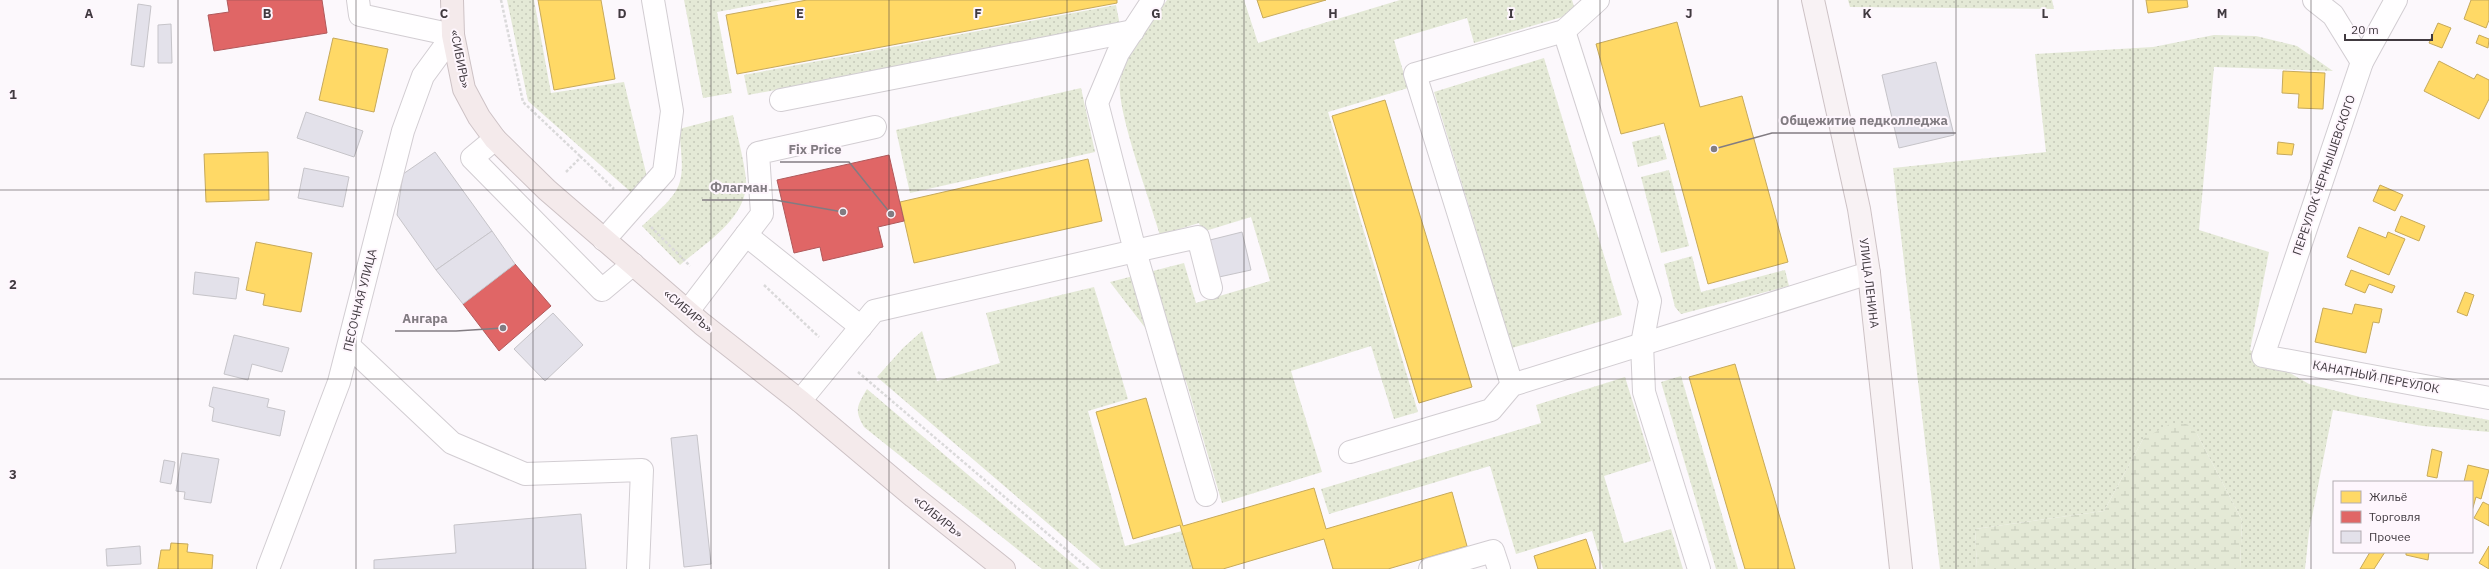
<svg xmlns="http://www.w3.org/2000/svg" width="2489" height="569" viewBox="0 0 2489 569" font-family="'IBM Plex Sans',sans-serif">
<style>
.grass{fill:url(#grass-dots)}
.wetland{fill:url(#wetland-marsh)}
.homes{fill:#ffd966;stroke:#c6a95b}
.shops{fill:#e06666;stroke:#b0595b}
.building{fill:#e3e1ea;stroke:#c6c4c9}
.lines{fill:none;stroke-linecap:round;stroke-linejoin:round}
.minor-casing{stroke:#d2cdd2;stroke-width:24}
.major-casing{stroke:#cdc2c5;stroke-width:24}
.highway-casing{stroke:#cdc2c5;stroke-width:24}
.path{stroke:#dad9da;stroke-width:2.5;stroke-dasharray:3 2;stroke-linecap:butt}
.minor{stroke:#fffeff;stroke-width:22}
.major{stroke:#f8f2f4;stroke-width:22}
.highway{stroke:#f4eaeb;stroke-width:22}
.grid{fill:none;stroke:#413a40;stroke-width:1;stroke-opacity:0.55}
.labels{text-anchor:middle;stroke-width:4;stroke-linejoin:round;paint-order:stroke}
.street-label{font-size:12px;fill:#413a40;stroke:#fef6fd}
.grid-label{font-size:13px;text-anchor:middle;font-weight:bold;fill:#413a40;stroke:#fef6fd;stroke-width:4;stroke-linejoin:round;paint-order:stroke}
.leader{fill:none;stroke:#827c82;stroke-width:1.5}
.callout-dot{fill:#827c82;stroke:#fef6fd;stroke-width:1.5}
.callout-label{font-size:13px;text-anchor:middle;font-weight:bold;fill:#827c82;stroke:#fef6fd;stroke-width:4;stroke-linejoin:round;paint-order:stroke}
</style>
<defs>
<pattern id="grass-dots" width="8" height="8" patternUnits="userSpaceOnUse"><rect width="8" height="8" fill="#e4e9d6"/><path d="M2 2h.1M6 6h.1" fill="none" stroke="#c5c9b9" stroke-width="1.8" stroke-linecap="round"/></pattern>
<pattern id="wetland-marsh" width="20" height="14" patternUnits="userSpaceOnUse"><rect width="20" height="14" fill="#e4e9d6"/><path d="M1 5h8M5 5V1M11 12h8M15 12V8" fill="none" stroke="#c5c9b9"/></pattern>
</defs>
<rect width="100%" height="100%" fill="#fcf8fc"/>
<g class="grass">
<path d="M507 0H534L551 93 624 82 648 181 633 194 528 101Z"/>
<path d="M684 0H781L717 12 732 93 703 98Z"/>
<path d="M1167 0H1244L1258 43 1400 0H1572L1576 13 1474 43 1467 18 1394 40 1408 88 1328 112 1418 412 1394 419 1371 346 1291 371 1322 472 1222 503 1186 381 1110 282 1184 263 1196 303 1270 281 1251 217 1202 232 1199 223 1160 235C1151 203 1116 109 1120 82 1124 55 1152 22 1167 0Z"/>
<path d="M1848 0H2052L2054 9 1850 7Z"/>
<path d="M1116 5 1120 26 748 95 744 75Z"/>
<path d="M2214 35 2256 36 2297 46 2333 71 2214 67 2199 230 2269 252 2250 350 2309 384 2360 397 2489 420V432L2423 426 2333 410 2309 532 2305 569H2240L2242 520 2197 434 2143 439 2104 511 1975 529 1977 569H1940L1893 168 2046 152 2035 54 2153 47Z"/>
<path d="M1544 58 1622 315 1512 348 1434 92Z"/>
<path d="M1081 88 1095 152 910 193 896 130Z"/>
<path d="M733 115C736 131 748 174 746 187 743 221 703 245 680 265L642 226C685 187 685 187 679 129Z"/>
<path d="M1660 135 1667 159 1638 167 1632 142Z"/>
<path d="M1669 170 1689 246 1661 253 1641 177Z"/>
<path d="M1692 256 1701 292 1785 270 1789 286 1681 314 1675 307 1664 264Z"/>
<path d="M1094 287 1128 399 1088 411 1125 546 1186 530 1198 569H1101L877 377 903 348 922 331 937 381 1000 363 986 313Z"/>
<path d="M1681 376 1738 569H1716L1661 382Z"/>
<path d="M1625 377 1651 461 1604 476 1624 543 1671 529 1683 569H1603L1592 531 1516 554 1490 466 1329 514 1321 489 1541 423 1536 405Z"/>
<path d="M867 389 1079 569H1042L864 427C854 410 857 406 867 389Z"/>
</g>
<path class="wetland" d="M2170 424H2187L2197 434 2242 520 2240 569H1977L1975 529 2104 511 2143 439Z"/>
<g class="homes">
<path d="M538 0H601L615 79 554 90Z"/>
<path d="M807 0H1117V3L737 74 726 15Z"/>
<path d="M1257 0H1326L1263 18Z"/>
<path d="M2146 0H2187L2188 7 2148 13Z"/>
<path d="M2471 0H2489V20L2486 28 2464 19Z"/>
<path d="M1677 22 1700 107 1742 96 1788 262 1708 284 1664 123 1621 134 1596 44Z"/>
<path d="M2438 23 2451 28 2442 48 2429 43Z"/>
<path d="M2479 35 2489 39 2488 48 2476 43Z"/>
<path d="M333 38 388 49 374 112 319 100Z"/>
<path d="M2439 61 2474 79 2477 74 2489 80V99L2479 119 2424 91Z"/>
<path d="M2283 71 2325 73 2323 109 2298 108 2299 94 2282 93Z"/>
<path d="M1385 100 1472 387 1419 403 1332 116Z"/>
<path d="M2278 142 2294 144 2292 155 2277 154Z"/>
<path d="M268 152 269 200 206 202 204 154Z"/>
<path d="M1088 159 1102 221 914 263 900 202Z"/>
<path d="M2380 185 2403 195 2395 211 2373 201Z"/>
<path d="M2401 216 2425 226 2419 241 2395 231Z"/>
<path d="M2359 227 2386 238 2388 232 2405 239 2389 275 2347 257Z"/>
<path d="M256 242 312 253 301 312 263 305 265 294 246 290Z"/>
<path d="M2351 270 2395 286 2392 293 2369 284 2365 293 2345 285Z"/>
<path d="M2465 292 2474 295 2467 316 2457 312Z"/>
<path d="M2355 304 2382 309 2379 323 2373 322 2366 353 2315 342 2323 308 2352 314Z"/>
<path d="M1735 364 1795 569H1745L1739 549 1689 377Z"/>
<path d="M1146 398 1183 526 1314 488 1326 529 1452 492 1467 546 1388 569H1333L1324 539 1223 569H1193L1180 525 1133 539 1096 412Z"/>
<path d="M2432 449 2442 452 2437 478 2427 476Z"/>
<path d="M2468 465 2489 470 2481 499 2476 497 2472 511V482H2464Z"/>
<path d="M2483 502 2489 505V526L2474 518Z"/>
<path d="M1586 539 1596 569H1538L1534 556Z"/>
<path d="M171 543 188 544 187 552 213 555 212 569H158L161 550H170Z"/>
<path d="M2489 546V569L2479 563Z"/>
<path d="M2370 552H2385L2374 569H2360Z"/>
<path d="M2406 552H2429L2428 560 2406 555Z"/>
</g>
<g class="shops">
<path d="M227 0H322L327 33 214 51 208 15 229 12Z"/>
<path d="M889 155 904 221 878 227 883 247 823 261 820 247 794 253 777 180Z"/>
<path d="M515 264 551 306 499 351 463 304Z"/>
</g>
<g class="building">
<path d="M138 4 151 6 144 67 131 65Z"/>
<path d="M171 24 172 63H158V25Z"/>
<path d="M1936 62 1954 135 1899 148 1882 75Z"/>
<path d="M306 112 363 131 354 157 297 138Z"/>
<path d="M435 152 492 231 436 270 397 215 403 174Z"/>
<path d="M304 168 349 177 343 207 298 198Z"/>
<path d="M492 231 515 264 463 304 436 270Z"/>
<path d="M1242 232 1251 270 1219 277 1210 240Z"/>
<path d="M195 272 239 278 236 299 193 294Z"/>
<path d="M553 313 583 345 545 381 514 349Z"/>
<path d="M234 335 289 348 282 372 252 364 248 380 224 374Z"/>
<path d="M213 387 269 399 267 407 285 411 280 436 212 421 214 408 209 406Z"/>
<path d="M697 435 711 564 684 567 671 438Z"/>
<path d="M182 453 219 459 211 503 184 499 185 492 176 491Z"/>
<path d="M164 460 175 462 171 484 160 482Z"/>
<path d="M581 514 586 569H374V560L456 553 454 525Z"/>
<path d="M140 546 141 564 107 566 106 549Z"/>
</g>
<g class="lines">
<defs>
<g id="minor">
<path d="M2314 0 2333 15 2362 62"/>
<path d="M2396 0 2362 62 2263 356 2489 398"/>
<path d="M1564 31 1650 301 1642 344 1644 392 1699 569"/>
<path d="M781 100 1133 31"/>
<path d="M495 139 472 158 602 290 633 264"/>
<path d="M746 235 861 327"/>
<path d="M604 240 664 172 672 111 653 0"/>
<path d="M688 311 762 214 758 153 875 127"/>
<path d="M349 346 452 443 525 474 642 470 638 569"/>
<path d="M1512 385 1415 74 1564 31 1598 0"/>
<path d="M800 401 874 311 1135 251 1097 103 1118 53 1153 0"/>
<path d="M1350 452 1491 410 1512 385 1869 273"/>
<path d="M1206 495 1135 251 1198 237 1211 288"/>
<path d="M268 569 339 382 403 131 423 76 453 35 360 15 358 0"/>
<path d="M1430 569 1493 551 1499 569"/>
</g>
<path id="major" d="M1813 0 1859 209 1869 273 1901 569"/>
<path id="highway" d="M452 0 453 35 464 89 479 117 495 139 547 190 702 324 800 401 914 497 1004 569"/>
</defs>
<use href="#minor" class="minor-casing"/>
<use href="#major" class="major-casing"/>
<use href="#highway" class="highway-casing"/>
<g class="path">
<path d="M501 0 523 102 581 157"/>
<path d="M566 172 581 157 614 189"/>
<path d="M651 227 690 266"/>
<path d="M764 285 819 337"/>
<path d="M858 372 1089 569"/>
</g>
<use href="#minor" class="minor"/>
<use href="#major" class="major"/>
<use href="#highway" class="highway"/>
</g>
<path class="grid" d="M178 0V569M356 0V569M533 0V569M711 0V569M889 0V569M1067 0V569M1244 0V569M1422 0V569M1600 0V569M1778 0V569M1956 0V569M2133 0V569M2311 0V569M0 190H2489M0 379H2489"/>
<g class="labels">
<g class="street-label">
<text transform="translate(460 59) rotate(79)" y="4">«СИБИРЬ»</text>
<text transform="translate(2324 175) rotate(-71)" y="4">ПЕРЕУЛОК ЧЕРНЫШЕВСКОГО</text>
<text transform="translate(1869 283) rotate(83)" y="4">УЛИЦА ЛЕНИНА</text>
<text transform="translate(360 300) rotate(-76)" y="4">ПЕСОЧНАЯ УЛИЦА</text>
<text transform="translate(688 311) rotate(40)" y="4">«СИБИРЬ»</text>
<text transform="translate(2376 377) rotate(11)" y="4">КАНАТНЫЙ ПЕРЕУЛОК</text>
<text transform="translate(938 517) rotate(39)" y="4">«СИБИРЬ»</text>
</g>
</g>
<g class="grid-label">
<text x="89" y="18">A</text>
<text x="267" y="18">B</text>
<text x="444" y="18">C</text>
<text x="622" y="18">D</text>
<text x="800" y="18">E</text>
<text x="978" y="18">F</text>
<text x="1156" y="18">G</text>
<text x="1333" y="18">H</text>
<text x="1511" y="18">I</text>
<text x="1689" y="18">J</text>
<text x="1867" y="18">K</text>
<text x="2045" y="18">L</text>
<text x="2222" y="18">M</text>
<text x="13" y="99">1</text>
<text x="13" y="289">2</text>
<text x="13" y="479">3</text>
</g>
<path class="leader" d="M1714 149L1772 133H1956M891 214L849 162H780M843 212L775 200H702M503 328L456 331H395"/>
<g class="callout-dot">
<circle cx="1714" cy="149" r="4"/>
<circle cx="891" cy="214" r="4"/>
<circle cx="843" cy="212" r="4"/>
<circle cx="503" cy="328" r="4"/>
</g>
<g class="callout-label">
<text x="1864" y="125">Общежитие педколледжа</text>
<text x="815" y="154">Fix Price</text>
<text x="739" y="192">Флагман</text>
<text x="425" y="323">Ангара</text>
</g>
<rect x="2333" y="481" width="140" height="72" fill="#fef6fd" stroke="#b2abb1"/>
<rect x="2341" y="491" width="20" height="12" fill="#ffd966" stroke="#b2abb1"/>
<text x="2369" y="501" font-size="12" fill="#413a40">Жильё</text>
<rect x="2341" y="511" width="20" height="12" fill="#e06666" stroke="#b2abb1"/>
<text x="2369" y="521" font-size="12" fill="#413a40">Торговля</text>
<rect x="2341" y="531" width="20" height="12" fill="#e3e1ea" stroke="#b2abb1"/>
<text x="2369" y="541" font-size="12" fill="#413a40">Прочее</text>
<path d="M2345 34v6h87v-6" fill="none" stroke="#413a40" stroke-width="2"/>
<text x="2351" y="34" font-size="12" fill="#413a40" stroke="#fef6fd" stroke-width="3" paint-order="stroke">20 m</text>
</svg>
